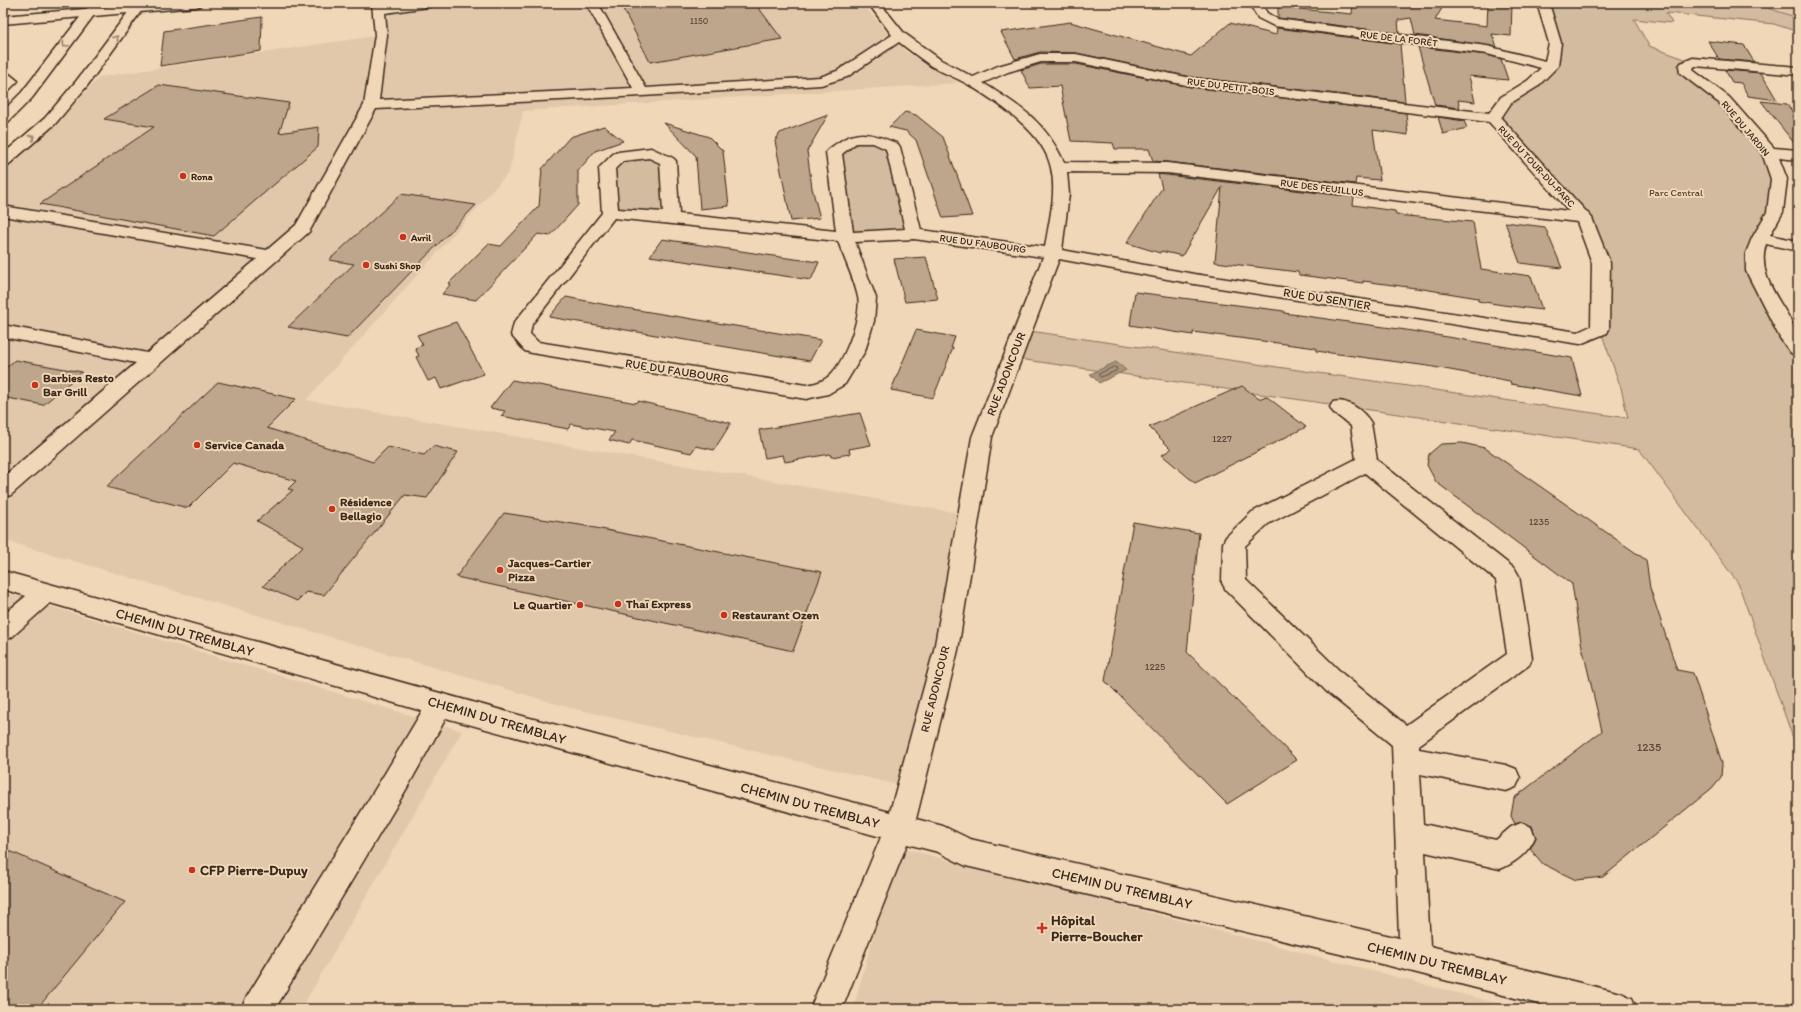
<svg xmlns="http://www.w3.org/2000/svg" width="1801" height="1012" viewBox="0 0 1801 1012" font-family="Itim,sans-serif">
<style>
.built{fill:#e1c8aa}
.green{fill:#d2bb9e;stroke:#86725e}
.water{fill:#a8937b;stroke:#7c6956}
.lines{fill:none;stroke-linecap:round;stroke-linejoin:round}
.shore{stroke:#675443;stroke-width:1}
.building{fill:#bea68c;stroke:#3b2a1e}
.minor-casing{stroke:#3b2a1e;stroke-width:3}
.major-casing{stroke:#3b2a1e;stroke-width:3}
.minor{fill:#f0d7b7;fill-rule:evenodd}
.major{fill:#f0d7b7;fill-rule:evenodd}
.oneway{stroke:#96806a}
.poi-dot{fill:#c8321e;stroke:#f0d7b7;stroke-width:1.5}
.labels{text-anchor:middle;stroke-width:4;stroke-linejoin:round;paint-order:stroke}
.far-number-label{font-size:9px;fill:#5c493a}
.far-street-label{font-size:10px;fill:#3b2a1e;stroke:#f0d7b7}
.far-poi-label{font-size:10px;font-weight:bold;fill:#3b2a1e;stroke:#f0d7b7;text-anchor:start}
.far-park-label{font-size:10px;fill:#524031;stroke:#f0d7b7}
.number-label{font-size:10px;fill:#5c493a}
.street-label{font-size:12px;fill:#3b2a1e;stroke:#f0d7b7}
.poi-label{font-size:12px;font-weight:bold;fill:#3b2a1e;stroke:#f0d7b7;text-anchor:start}
.near-number-label{font-size:12px;fill:#5c493a}
.near-street-label{font-size:14px;fill:#3b2a1e;stroke:#f0d7b7}
.near-poi-label{font-size:14px;font-weight:bold;fill:#3b2a1e;stroke:#f0d7b7;text-anchor:start}
</style>
<rect width="100%" height="100%" fill="#f0d7b7"/>
<filter id="ink" filterUnits="userSpaceOnUse"><feTurbulence type="fractalNoise" baseFrequency=".025" numOctaves="2"/><feDisplacementMap in="SourceGraphic" scale="8" xChannelSelector="R" yChannelSelector="G"/><feConvolveMatrix kernelMatrix="1 2 1 2 8 2 1 2 1" color-interpolation-filters="sRGB"/></filter>
<g filter="url(#ink)">
<g class="built">
<path d="M377 3H862L885 30 905 51 958 83 523 111 509 172 306 400 969 515 907 787 567 707 3 540V167L61 119 99 77 381 35Z"/>
<path d="M1753 3H1798V18Z"/>
<path d="M3 592 462 731 301 1009H3Z"/>
<path d="M898 847 1519 1009H853Z"/>
</g>
<g class="green">
<path d="M1543 3H1753L1798 18V32L1774 24 1666 13 1672 23 1634 19 1649 46 1693 62 1686 66 1700 83 1769 152 1779 179 1755 253 1798 349V752L1738 583 1639 449 1012 358 1023 330 1628 418 1621 388 1600 329 1601 263 1584 218 1493 118 1551 66 1555 43Z"/>
<path d="M873 141 888 149 907 231 850 235 839 152 856 142Z"/>
<path d="M649 155 663 163 666 214 615 211 612 168 621 159Z"/>
</g>
<path class="water" d="M1116 362 1126 370 1099 383 1090 374Z"/>
<g class="lines">
<path class="shore" d="M1114 367 1117 368 1116 371 1101 377 1099 376V374Z"/>
</g>
<g class="building">
<path d="M620 3H755L782 39 650 62Z"/>
<path d="M1278 3H1299V9L1352 14 1353 3H1445L1435 20 1487 26 1488 3H1512L1511 36 1492 34 1497 47 1415 35 1411 18 1398 20 1399 33 1278 18Z"/>
<path d="M262 17 261 51 160 66 164 31Z"/>
<path d="M1070 22 1191 56 1230 23 1276 35 1277 28 1400 44 1405 102 1191 77 1076 53 1040 52 1015 59 1001 32Z"/>
<path d="M1708 41 1744 45 1754 62 1719 59Z"/>
<path d="M1418 47 1487 55 1501 59 1508 80 1469 76 1475 102 1458 100 1460 108 1435 105Z"/>
<path d="M1041 64H1076L1191 87 1406 113 1408 135 1373 130 1380 180 1356 178 1355 184 1167 162 1153 161 1149 149H1115L1113 143 1071 141 1060 86 1030 88 1021 70Z"/>
<path d="M1725 70 1761 73 1777 100 1748 96 1741 83 1732 82Z"/>
<path d="M159 85 289 103 279 133 319 127 318 147 214 236 40 204 154 127 104 119Z"/>
<path d="M1761 101 1787 104 1798 120V148Z"/>
<path d="M905 112 916 115 943 137 972 216 943 218 916 140 906 131 889 127Z"/>
<path d="M828 115 807 151 812 188 820 218 791 221 775 141 780 133Z"/>
<path d="M1438 117 1464 121 1467 128 1443 134Z"/>
<path d="M664 123 709 137 723 151 729 206 700 209 696 156Z"/>
<path d="M604 126 623 141 595 151 578 171V205L550 236 538 234 476 300 442 294 451 284H448L488 244 501 246 539 206 542 169 570 137Z"/>
<path d="M1158 174 1354 197 1353 205 1395 211 1396 215 1473 222 1481 269 1531 276 1542 310 1503 305 1478 301V298L1423 289 1363 281V283L1299 275 1298 272 1215 262 1222 187 1182 256 1161 251 1160 253 1127 243 1162 188Z"/>
<path d="M401 194 476 205 347 338 288 327 354 264 329 260Z"/>
<path d="M1505 222 1545 227 1562 268 1520 263Z"/>
<path d="M662 239 787 258 819 262 811 280 650 256Z"/>
<path d="M926 257 938 299 905 302 894 259Z"/>
<path d="M1135 292 1284 311V313L1406 330 1572 358 1582 396 1511 384 1510 381 1428 366 1316 351V348L1193 332V335L1130 325Z"/>
<path d="M566 297 607 305 821 340 810 361 549 317Z"/>
<path d="M456 322 484 374 441 389 436 378 428 381 416 357 419 356 415 348 423 345 417 335Z"/>
<path d="M916 330 955 337 951 348H953L933 398 891 390Z"/>
<path d="M15 360 82 372 43 405 3 397V370Z"/>
<path d="M512 380 636 403 638 401 731 423 714 450 696 446 691 453 632 440 629 445 609 440 615 432 571 424 568 429 501 416 505 411 490 408Z"/>
<path d="M218 382 296 399 267 428 373 462 388 447 424 455 433 446 458 452 427 498 405 495 324 595 306 592 297 601 263 586 303 546 257 521 293 490 288 489 296 481 233 463 188 508 106 487Z"/>
<path d="M1242 386 1259 399 1266 396 1306 427 1195 483 1162 455 1171 449 1149 427Z"/>
<path d="M860 413 871 445 849 449 850 454 831 457 830 454 785 462 783 455 765 458 759 430Z"/>
<path d="M1462 443 1485 448 1646 560 1650 588 1677 670 1693 673 1722 763 1721 777 1712 788 1603 877 1576 880 1543 864 1530 849 1536 838 1532 826 1522 822 1515 824 1511 816 1514 798 1602 731 1581 642 1572 584 1436 482 1427 465 1429 454 1441 444Z"/>
<path d="M504 513 580 525 822 572 793 651 456 577Z"/>
<path d="M1133 522 1199 533 1187 652 1297 760 1227 804 1105 681Z"/>
<path d="M3 848 125 902 37 1009H3Z"/>
</g>
<g class="lines">
<defs>
<g id="minor">
<path d="M154 3H202L200 6 196 7 3 24V16Z"/>
<path d="M372 3H384V5L402 3H434L432 6 428 7 385 13 387 35 379 100 633 88 586 3H598L646 88 820 77 837 71 892 35 868 3H880L904 33 941 60 973 77 998 66 1040 54H1076L1191 78 1489 113 1501 97 1527 81 1541 68 1487 54 1274 26 1258 18 1249 3H1261L1267 13 1277 19 1487 46 1545 61 1549 43 1537 3H1549L1561 43 1558 66 1537 87 1511 103 1501 118 1592 218 1610 263 1609 329 1607 333 1580 344 1194 284 1059 259 992 437 958 650 916 819 943 826 970 839 1399 938 1392 745 1326 691 1226 590 1222 583 1223 543 1226 537 1252 512 1356 459 1351 426 1333 412 1330 407 1333 402C1347 398 1364 411 1371 423L1377 460 1515 569 1519 576 1532 658 1529 665 1419 745V749L1506 765 1516 769 1520 778 1516 787 1506 791 1420 774 1423 824 1496 840 1511 827 1521 823 1531 827 1535 837C1529 852 1515 863 1500 869L1425 852 1430 946 1621 993 1632 998 1637 1009H1558L1374 962 966 866 938 852 907 844 842 1009H810L881 837 446 718 407 788 275 1009H241L246 998 387 770 422 711 50 603 12 637 3 640V615L26 596 3 589V571L526 717 890 812 934 650 972 437 1043 257 914 239 855 242 876 298 874 321 865 351 845 384 828 394 806 399 532 353 525 351 511 335 514 323 602 213 599 168 613 154 618 152 651 148 673 158 676 161 679 214 836 231 826 152C830 148 834 145 839 142 859 128 877 135 898 144L900 147 921 230 1045 247C1049 221 1057 193 1051 168 1044 132 998 103 969 85 957 78 943 73 931 66 920 58 909 50 899 42L847 77 821 85 642 96 376 109 309 232 11 495 3 497V477L136 363 3 337V325L147 353 257 259 3 216V206L267 250 296 225 364 105 375 35ZM1041 62H1076L1191 86 1489 122 1569 211 1167 163 1064 162C1044 120 1021 107 983 83L1008 72ZM856 143H873L886 149 905 229 853 232 842 154ZM649 158 660 163 663 212 618 209 615 169 623 161ZM1067 172 1167 173 1577 222 1592 263 1591 326 1578 332 1194 274 1062 250 1069 194ZM614 218 838 241C844 259 854 278 858 297 862 315 845 361 831 374 825 381 814 384 806 385L538 342 530 334 532 324ZM1365 473 1496 580 1507 654 1406 725 1344 675 1246 580 1245 546 1268 524Z"/>
<path d="M1693 58 1798 67V75L1695 66 1693 68 1694 71 1729 97 1774 148 1798 150V160L1779 158 1787 179 1783 212 1770 235 1798 241V251L1766 244C1755 280 1787 305 1798 336 1799 341 1798 349 1798 355L1791 353 1780 338 1746 271V253L1752 238 1767 212 1771 179 1762 153 1719 103 1680 73 1679 66 1681 63Z"/>
<path d="M3 72 8 73 18 81 8 91 3 92Z"/>
</g>
<g id="major">
<path d="M91 3H103L32 98 8 122 3 123V111L22 92Z"/>
<path d="M135 3H147L87 86 55 124 8 165 3 167V154L45 118 77 80Z"/>
</g>
</defs>
<use href="#minor" class="minor-casing"/>
<use href="#major" class="major-casing"/>
<use href="#minor" class="minor"/>
<use href="#major" class="major"/>
</g>
<defs><path id="oneway-chevron" d="M-2-3.5L2.5 0L-2 3.5" fill="none" stroke-width="1.6" stroke-linecap="round" stroke-linejoin="round"/></defs>
<g class="oneway">
<use href="#oneway-chevron" transform="translate(116 38) rotate(-53)"/>
<use href="#oneway-chevron" transform="translate(65 45) rotate(127)"/>
<use href="#oneway-chevron" transform="translate(32 137) rotate(-42)"/>
</g>
</g>
<g class="poi-dot">
<circle cx="183" cy="176" r="4"/>
<circle cx="403" cy="237" r="4"/>
<circle cx="366" cy="265" r="4"/>
<circle cx="35" cy="385" r="4"/>
<circle cx="197" cy="445" r="4"/>
<circle cx="332" cy="509" r="4"/>
<circle cx="500" cy="570" r="4"/>
<circle cx="618" cy="604" r="4"/>
<circle cx="580" cy="605" r="4"/>
<circle cx="724" cy="615" r="4"/>
<circle cx="192" cy="870" r="4"/>
<path d="M1040 922h4v4h4v4h-4v4h-4v-4h-4v-4h4z"/>
</g>
<g class="labels">
<g class="far-number-label">
<text x="699" y="24">1150</text>
</g>
<g class="far-street-label">
<text transform="translate(1399 38) rotate(7)" y="4">RUE DE LA FORÊT</text>
<text transform="translate(1231 86) rotate(7)" y="4">RUE DU PETIT-BOIS</text>
<text transform="translate(1746 128) rotate(50)" y="4">RUE DU JARDIN</text>
<text transform="translate(1537 166) rotate(47)" y="4">RUE DU TOUR-DU-PARC</text>
<text transform="translate(1322 187) rotate(7)" y="4">RUE DES FEUILLUS</text>
<text transform="translate(983 243) rotate(8)" y="4">RUE DU FAUBOURG</text>
</g>
<g class="far-poi-label">
<text x="191" y="180">Rona</text>
<text x="411" y="241">Avril</text>
<text x="374" y="269">Sushi Shop</text>
</g>
<g class="far-park-label">
<text x="1676" y="196">Parc Central</text>
</g>
<g class="number-label">
<text x="1222" y="442">1227</text>
<text x="1539" y="525">1235</text>
<text x="1155" y="670">1225</text>
</g>
<g class="street-label">
<text transform="translate(1327 299) rotate(9)" y="4">RUE DU SENTIER</text>
<text transform="translate(677 371) rotate(9)" y="4">RUE DU FAUBOURG</text>
<text transform="translate(1006 374) rotate(-69)" y="4">RUE ADONCOUR</text>
<text transform="translate(935 689) rotate(-76)" y="4">RUE ADONCOUR</text>
</g>
<g class="poi-label">
<text x="43" y="382">Barbies Resto<tspan x="43" dy="14">Bar Grill</tspan></text>
<text x="205" y="449">Service Canada</text>
<text x="340" y="506">Résidence<tspan x="340" dy="14">Bellagio</tspan></text>
<text x="508" y="567">Jacques-Cartier<tspan x="508" dy="14">Pizza</tspan></text>
<text x="626" y="608">Thaï Express</text>
<text x="572" y="609" text-anchor="end">Le Quartier</text>
<text x="732" y="619">Restaurant Ozen</text>
</g>
<g class="near-number-label">
<text x="1649" y="751">1235</text>
</g>
<g class="near-street-label">
<text transform="translate(185 632) rotate(16)" y="5">CHEMIN DU TREMBLAY</text>
<text transform="translate(497 720) rotate(16)" y="5">CHEMIN DU TREMBLAY</text>
<text transform="translate(810 805) rotate(15)" y="5">CHEMIN DU TREMBLAY</text>
<text transform="translate(1122 888) rotate(13)" y="5">CHEMIN DU TREMBLAY</text>
<text transform="translate(1437 963) rotate(14)" y="5">CHEMIN DU TREMBLAY</text>
</g>
<g class="near-poi-label">
<text x="200" y="875">CFP Pierre-Dupuy</text>
<text x="1051" y="925">Hôpital<tspan x="1051" dy="16">Pierre-Boucher</tspan></text>
</g>
</g>
<rect width="1801" height="1012" fill="none" stroke="#f0d7b7" stroke-width="16"/>
<rect x="8" y="8" width="1785" height="996" fill="none" stroke="#3b2a1e" stroke-width="1.5" filter="url(#ink)"/>
</svg>
